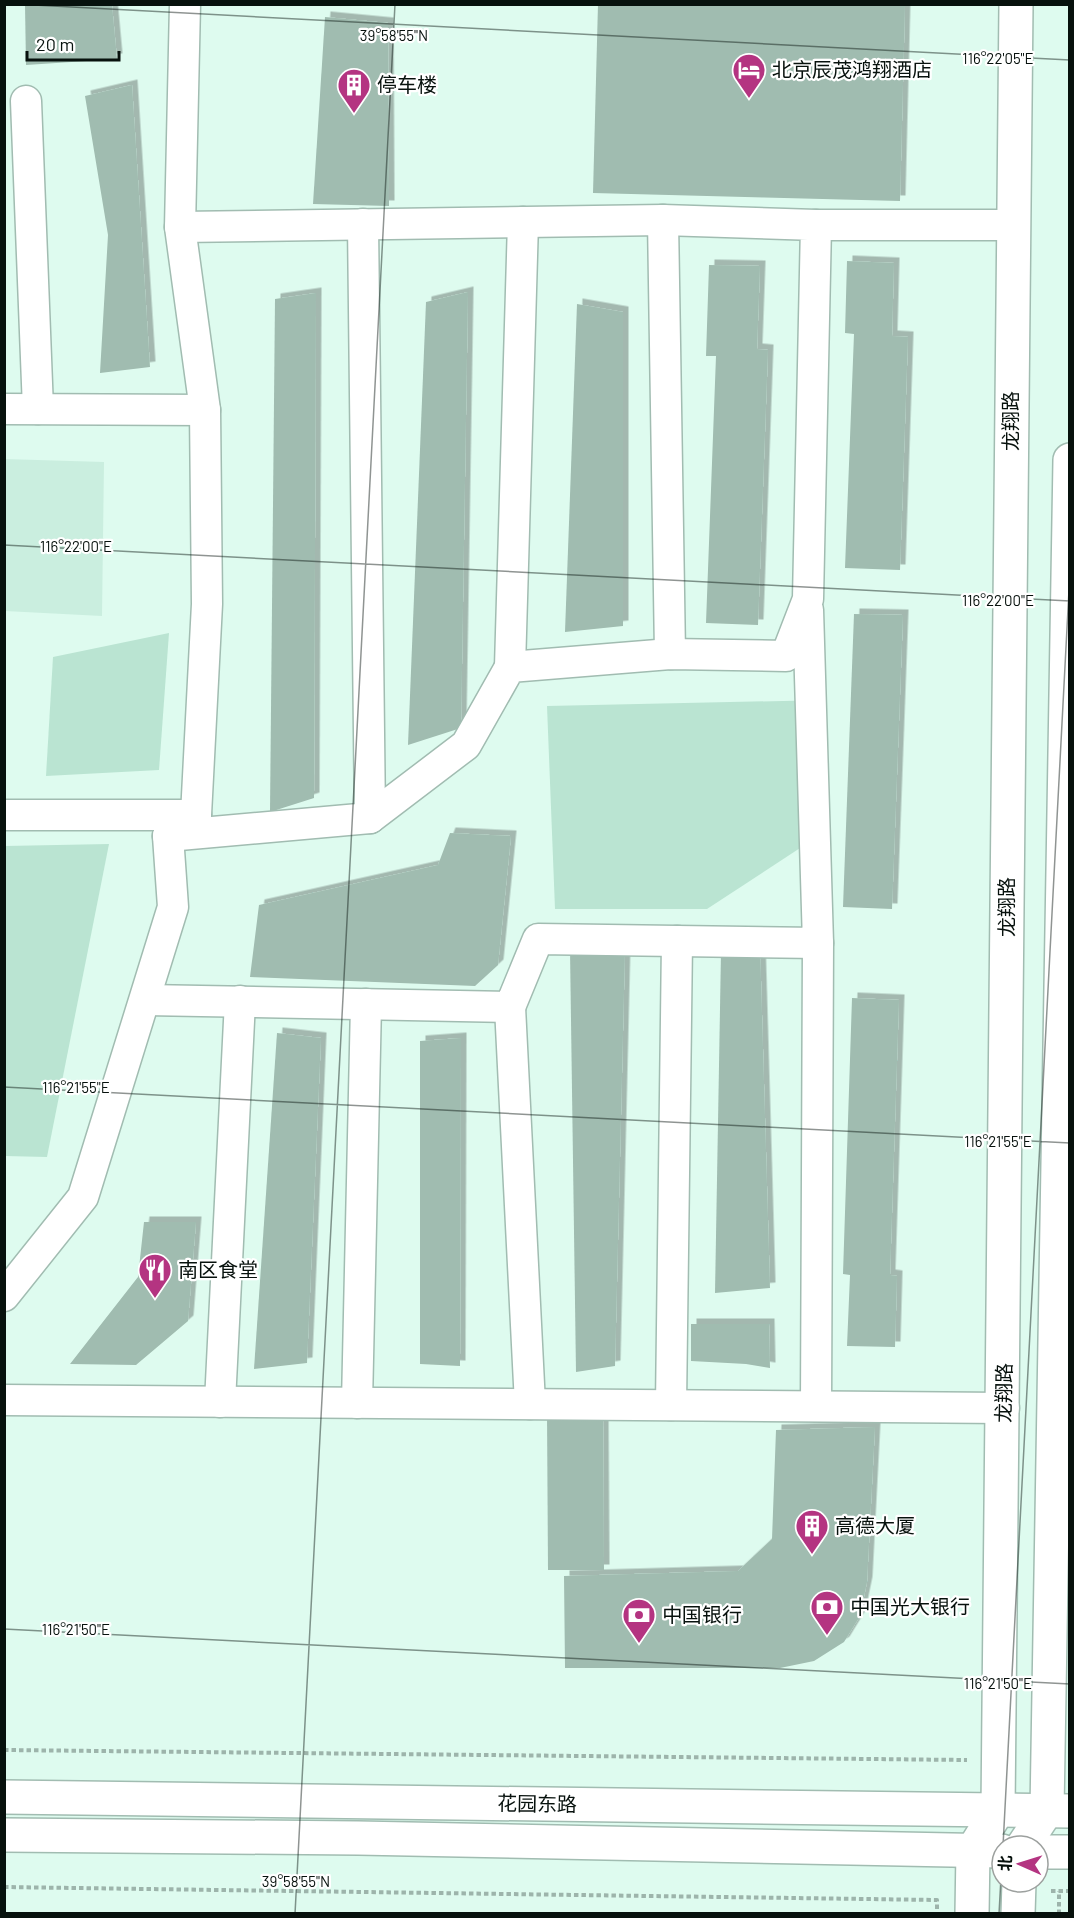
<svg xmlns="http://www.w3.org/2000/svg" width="1074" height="1918" viewBox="0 0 1074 1918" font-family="Barlow,'Noto Sans SC',sans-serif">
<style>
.built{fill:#caeedf}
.green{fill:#bae4d2}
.building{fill:#a0bcb0;filter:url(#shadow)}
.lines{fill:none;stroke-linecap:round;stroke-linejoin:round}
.minor-casing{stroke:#a1bcb1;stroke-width:33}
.tertiary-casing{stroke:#a1bcb1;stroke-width:36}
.secondary-casing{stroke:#a1bcb1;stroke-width:36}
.primary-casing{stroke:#a1bcb1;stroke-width:36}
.path{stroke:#9db4ab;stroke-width:4;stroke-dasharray:4.5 3;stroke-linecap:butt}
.minor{stroke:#fff;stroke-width:30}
.tertiary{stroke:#fff;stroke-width:33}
.secondary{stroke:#fff;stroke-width:33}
.primary{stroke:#fff;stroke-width:33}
.ticks{fill:none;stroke:#07110d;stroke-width:1.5;stroke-opacity:0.45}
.labels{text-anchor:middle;stroke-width:4.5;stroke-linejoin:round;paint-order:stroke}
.poi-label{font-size:20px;fill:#07110d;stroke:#fff;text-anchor:start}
.street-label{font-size:20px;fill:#07110d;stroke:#fff}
.ticks-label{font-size:15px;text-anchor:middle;fill:#07110d;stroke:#fff;stroke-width:4.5;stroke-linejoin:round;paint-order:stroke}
</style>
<defs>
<filter id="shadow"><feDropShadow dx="5.5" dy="-5.5" stdDeviation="0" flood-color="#0004"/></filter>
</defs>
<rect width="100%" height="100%" fill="#defbef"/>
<path class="built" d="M4 459 104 462 102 616 5 611Z"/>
<g class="green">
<path d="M169 633 159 770 46 776 53 657Z"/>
<path d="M826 700V831L707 909H555L547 706Z"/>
<path d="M109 844 47 1157 5 1156V846Z"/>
</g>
<g class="building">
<path d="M598 4H905L900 201 593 193Z"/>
<path d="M25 5H112L117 59 26 65Z"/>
<path d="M325 17 388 23 389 206 313 204Z"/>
<path d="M132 85 150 367 100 373 108 235 85 96Z"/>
<path d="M847 261 894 263 892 336 908 337 900 570 845 568 854 334 845 333Z"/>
<path d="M709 265 760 266 757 349 768 350 758 625 706 623 716 356H706Z"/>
<path d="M468 292 461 728 408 745 426 302Z"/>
<path d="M316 293 314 798 270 812 275 299Z"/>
<path d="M577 304 623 312V626L565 632Z"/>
<path d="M854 614 903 615 892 909 843 907Z"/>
<path d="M450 833 511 836 498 965 475 986 250 977 259 905 438 865Z"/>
<path d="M760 946 770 1288 715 1293 721 952Z"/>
<path d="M570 949H625L615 1366 576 1372Z"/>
<path d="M852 998 899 1000 890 1275 897 1276 895 1347 847 1346 850 1275 843 1274Z"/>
<path d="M277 1033 321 1038 307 1363 254 1369Z"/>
<path d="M461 1038 460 1366 420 1364V1041Z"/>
<path d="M144 1222H196L188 1321 136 1365 70 1364 138 1277Z"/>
<path d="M691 1324H769L770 1368 746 1364 691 1361Z"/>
<path d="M547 1412H603L604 1570H548Z"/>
<path d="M875 1427 867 1582 860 1616 844 1642 814 1661 780 1668H565L564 1576 738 1571 772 1539 776 1430Z"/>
</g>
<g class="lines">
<defs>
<g id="minor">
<path d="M26 101 38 409"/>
<path d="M663 220 670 654"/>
<path d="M363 224 370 818"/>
<path d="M816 225H1012"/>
<path d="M4 409 205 410"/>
<path d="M510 667 523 222"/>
<path d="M4 815H196"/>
<path d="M168 836 370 818 466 745 510 667 670 654 786 656 808 599 816 225 663 220 180 227"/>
<path d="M146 1000 510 1007 538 939 818 943 808 610"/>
<path d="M510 1007 530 1404"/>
<path d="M4 1296 83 1197 173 907 168 836 196 815 207 604 205 410 180 227 185 4"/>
<path d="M4 1400 1004 1408"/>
<path d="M220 1402 240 1001"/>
<path d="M357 1403 366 1004"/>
<path d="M671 1405 677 941"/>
<path d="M816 1406 818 943"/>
</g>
<g id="tertiary">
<path d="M998 1810 1016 4"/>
<path d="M1047 1810 1070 460"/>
<path d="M972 1914 973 1850"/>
<path d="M1018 1914 1019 1882"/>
</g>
<g id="secondary">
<path d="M1023 1846 1047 1810"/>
<path d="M973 1850 998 1810"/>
</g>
<g id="primary">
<path d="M4 1797 1070 1811"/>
<path d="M4 1835 358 1838 1002 1851"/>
<path d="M1038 1852H1070"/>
</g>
</defs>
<use href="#minor" class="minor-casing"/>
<use href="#tertiary" class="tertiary-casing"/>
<use href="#secondary" class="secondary-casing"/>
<use href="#primary" class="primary-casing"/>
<g class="path">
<path d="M4 1750 967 1760"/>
<path d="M4 1887 937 1900V1914"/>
<path d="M1051 1891H1070"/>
<path d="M1059 1914V1891"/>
</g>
<use href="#minor" class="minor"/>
<use href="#tertiary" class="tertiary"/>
<use href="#secondary" class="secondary"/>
<use href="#primary" class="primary"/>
</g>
<path class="ticks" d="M15 4 1070 60M4 545 1070 601M4 1087 1070 1143M4 1629 1070 1684M1003 1846 1070 571M295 1914 395 4M999 1914 1002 1859"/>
<defs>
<symbol id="hotel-pin" viewBox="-11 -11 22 30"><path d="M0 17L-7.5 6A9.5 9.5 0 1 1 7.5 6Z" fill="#b43481" stroke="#fff"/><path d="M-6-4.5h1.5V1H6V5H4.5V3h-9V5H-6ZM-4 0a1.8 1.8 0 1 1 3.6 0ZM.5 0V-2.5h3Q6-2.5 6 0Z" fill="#fff"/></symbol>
<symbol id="building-pin" viewBox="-11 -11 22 30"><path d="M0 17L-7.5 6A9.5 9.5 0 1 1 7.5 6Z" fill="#b43481" stroke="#fff"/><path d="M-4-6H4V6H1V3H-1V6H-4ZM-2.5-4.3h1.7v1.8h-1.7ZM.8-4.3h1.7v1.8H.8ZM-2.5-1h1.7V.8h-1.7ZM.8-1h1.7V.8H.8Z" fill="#fff"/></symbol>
<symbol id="restaurant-pin" viewBox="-11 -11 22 30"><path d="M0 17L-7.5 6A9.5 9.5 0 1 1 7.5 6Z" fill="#b43481" stroke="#fff"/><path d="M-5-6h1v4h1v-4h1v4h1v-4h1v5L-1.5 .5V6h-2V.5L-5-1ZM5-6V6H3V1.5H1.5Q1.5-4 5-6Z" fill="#fff"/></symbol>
<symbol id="bank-pin" viewBox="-11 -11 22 30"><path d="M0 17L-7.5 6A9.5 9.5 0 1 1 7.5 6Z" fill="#b43481" stroke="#fff"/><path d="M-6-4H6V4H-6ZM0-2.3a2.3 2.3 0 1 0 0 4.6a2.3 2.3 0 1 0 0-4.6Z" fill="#fff"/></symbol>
</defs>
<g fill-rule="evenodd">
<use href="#hotel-pin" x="730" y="51" width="38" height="52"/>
<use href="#building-pin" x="335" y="66" width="38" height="52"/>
<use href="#restaurant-pin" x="136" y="1251" width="38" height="52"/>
<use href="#building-pin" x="793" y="1507" width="38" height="52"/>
<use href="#bank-pin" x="808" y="1588" width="38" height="52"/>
<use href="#bank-pin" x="620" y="1596" width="38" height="52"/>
</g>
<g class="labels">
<g class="poi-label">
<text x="772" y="77">北京辰茂鸿翔酒店</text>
<text x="377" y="92">停车楼</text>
<text x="178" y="1277">南区食堂</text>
<text x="835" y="1533">高德大厦</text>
<text x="850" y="1614">中国光大银行</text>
<text x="662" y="1622">中国银行</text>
</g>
<g class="street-label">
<text transform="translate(1011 421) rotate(-90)" y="7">龙翔路</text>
<text transform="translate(1007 907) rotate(-90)" y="7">龙翔路</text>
<text transform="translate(1004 1393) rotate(-89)" y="7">龙翔路</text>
<text transform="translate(537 1804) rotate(1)" y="7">花园东路</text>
</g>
</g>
<g class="ticks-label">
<text x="394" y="41">39°58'55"N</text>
<text x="998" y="64">116°22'05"E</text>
<text x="76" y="552">116°22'00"E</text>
<text x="998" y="606">116°22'00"E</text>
<text x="76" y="1093">116°21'55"E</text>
<text x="998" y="1147">116°21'55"E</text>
<text x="76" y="1635">116°21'50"E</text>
<text x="998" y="1689">116°21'50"E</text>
<text x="296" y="1887">39°58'55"N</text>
</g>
<rect width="1074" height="1918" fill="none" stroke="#07110d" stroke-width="12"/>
<g transform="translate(1020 1864) rotate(273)"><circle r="28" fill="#ffffff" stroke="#9ca09e" stroke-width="1.5"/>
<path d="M0-4.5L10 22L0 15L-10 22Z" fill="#b43481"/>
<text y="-9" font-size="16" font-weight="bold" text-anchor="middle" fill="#07110d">北</text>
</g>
<path d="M27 51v9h92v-9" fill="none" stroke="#07110d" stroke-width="3"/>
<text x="36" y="51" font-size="18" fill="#07110d" stroke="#ffffff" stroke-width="4.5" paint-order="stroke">20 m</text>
</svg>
